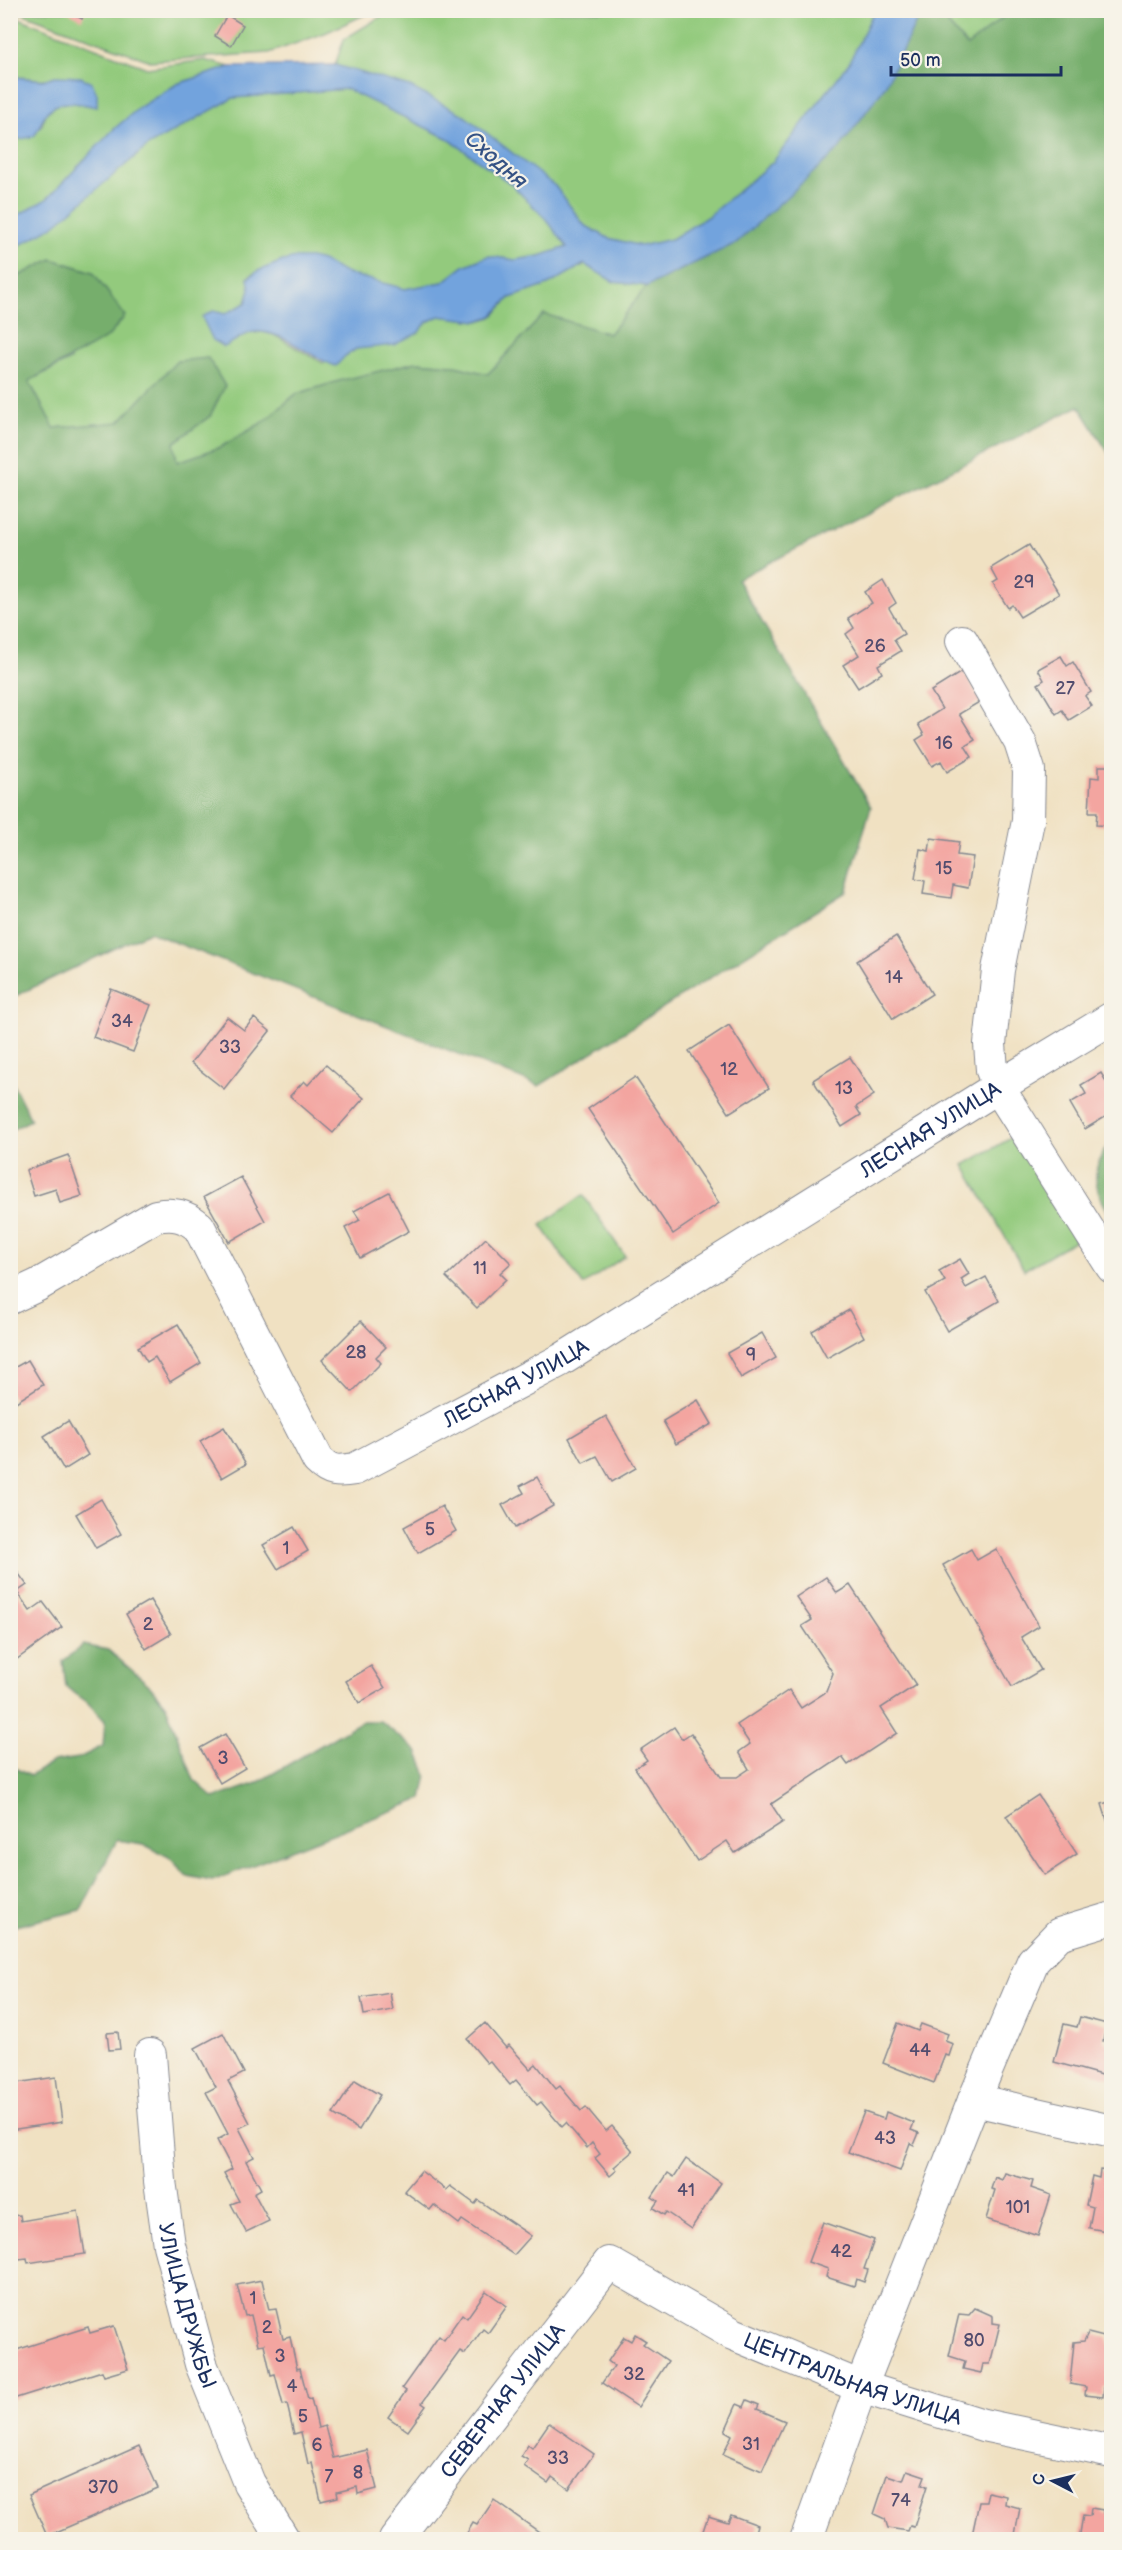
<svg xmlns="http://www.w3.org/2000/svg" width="1122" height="2550" viewBox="0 0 1122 2550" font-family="'Balsamiq Sans',sans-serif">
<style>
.green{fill:#93ca7d;stroke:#577c6e;stroke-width:1.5}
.forest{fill:#76ae6c;stroke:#486e65;stroke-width:1.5}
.water{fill:#72a3dd;stroke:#46699e;stroke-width:1.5}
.building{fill:#f3a5a0}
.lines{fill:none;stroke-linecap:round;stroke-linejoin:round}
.minor-casing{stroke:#868890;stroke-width:34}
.minor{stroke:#fff;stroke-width:32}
.labels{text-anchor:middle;stroke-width:4.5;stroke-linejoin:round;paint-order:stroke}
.number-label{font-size:18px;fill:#514c6e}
.street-label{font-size:21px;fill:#1b2f5e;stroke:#f7f3e8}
.water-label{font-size:22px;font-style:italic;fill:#355284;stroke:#f7f3e8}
</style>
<rect width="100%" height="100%" fill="#f7f3e8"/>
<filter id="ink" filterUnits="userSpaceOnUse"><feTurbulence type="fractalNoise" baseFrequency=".0167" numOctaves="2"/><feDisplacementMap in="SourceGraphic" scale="12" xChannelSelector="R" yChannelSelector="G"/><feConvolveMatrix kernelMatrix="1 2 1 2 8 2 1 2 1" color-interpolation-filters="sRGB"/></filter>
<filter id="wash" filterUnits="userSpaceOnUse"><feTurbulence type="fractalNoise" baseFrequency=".008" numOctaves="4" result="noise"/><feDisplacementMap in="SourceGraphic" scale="24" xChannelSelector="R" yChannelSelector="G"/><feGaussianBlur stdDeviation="1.35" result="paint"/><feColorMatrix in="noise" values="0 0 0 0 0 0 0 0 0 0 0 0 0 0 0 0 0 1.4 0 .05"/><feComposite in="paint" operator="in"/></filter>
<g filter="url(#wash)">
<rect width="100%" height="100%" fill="#f0e1c2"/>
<g class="green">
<path d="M16 11H373L325 33 269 53 150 61Z"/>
<path d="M383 11H874L849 63 773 162 707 217 672 239 641 246 608 238 584 225 555 186 410 87 335 65 344 39 382 16Z"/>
<path d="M950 11H1011L967 47 948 24Z"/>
<path d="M11 15 147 68 205 60 230 67 177 84 140 107 114 129 47 199 11 219 10 138 22 139 42 125 46 113 57 105 70 102 97 107 92 83C73 73 64 77 44 79 36 80 24 77 15 77L11 80Z"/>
<path d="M347 89 447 138 511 184 547 220 567 247 540 256 515 260 488 256 464 266 443 282 405 289 345 273 322 261 310 258 283 261 258 271 248 277 250 290 246 303 225 314 213 311 203 317 213 340 235 341 247 334 262 332 274 335 323 363 345 356 356 349 418 333 427 322 440 316 478 321 492 317 510 298 548 285 585 264 614 282 647 286 609 334 544 314 488 374 451 365 416 362 296 394 265 421 221 447 177 463 174 443 210 416 54 428 29 381 70 360 93 272 52 259 11 280V250L52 227 149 145 233 98Z"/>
<path d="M1016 1135 1076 1240 1024 1270 964 1165Z"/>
<path d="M583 1195 625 1256 583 1285 541 1225Z"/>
</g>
<g class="forest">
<path d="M921 11H950L948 24 967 46 1011 11H1111V457L1079 406 737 579 871 807 846 892 539 1086 149 932 11 998V280L52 259 93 272 125 316 108 337 29 381 54 428 119 422 177 361 208 358 225 386 210 416 174 443 177 462 221 447 265 421 296 394 339 381 416 362 451 365 488 374 544 314 609 334 647 286 736 243 885 86Z"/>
<path d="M11 1080 31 1120 11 1130H10Z"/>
<path d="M1111 1142V1216C1093 1189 1089 1167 1111 1142Z"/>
<path d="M83 1645 108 1650 148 1684 166 1706 194 1780 214 1798 257 1783 362 1721H380L417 1751 427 1775 422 1799 212 1881 187 1876 169 1857 143 1844 117 1840 81 1910 11 1927V1766L30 1776 53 1762 79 1758 103 1746 105 1721 87 1702 66 1687 63 1661Z"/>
</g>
<g class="water">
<path d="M874 11H921L885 86 838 150 736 243 647 286 614 282 584 264 548 285 510 298 492 316 478 321 439 316 427 322 418 333 394 345 356 349 345 356 336 366C309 358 279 325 249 333 241 336 232 343 224 347L213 340 202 317 213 311 225 314 246 303 250 290 248 278 258 271 283 261 296 258H310L322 261 345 273 405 289 443 282 464 266 488 256 515 260 540 256 567 247 547 220 511 184 447 138 346 89 233 98 149 145 52 227 11 250V219L47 199 114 129 140 107 177 84 230 67 335 65 410 87 462 114 555 186 584 225 608 238 641 246 672 239 707 217 773 162 849 63Z"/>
<path d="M55 76 81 77 92 83 97 94V107C80 104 61 97 47 112 43 116 39 130 34 136L22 139 11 138V80L15 77 43 80Z"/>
</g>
<g id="blocks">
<g class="building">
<path d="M64 10H86L82 19Z"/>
<path d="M227 15 243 25 231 46 215 36Z"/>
<path d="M1029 545 1059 594 1020 617 1012 605 1008 608 993 584 998 581 991 568Z"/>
<path d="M883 580 896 603 889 608 904 634 894 640 901 651 878 665 882 673 858 688 843 665 859 655 846 634 854 628 848 618 872 603 865 592Z"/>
<path d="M1061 656 1067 666 1073 662 1091 692 1085 696 1092 706 1069 720 1062 710 1056 714 1038 684 1044 680 1038 669Z"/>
<path d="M963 671 981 701 959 714 975 740 965 746 972 757 947 772 941 761 932 766 916 740 924 735 918 724 942 709 931 691Z"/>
<path d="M1099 766H1112V826L1096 825 1097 812H1089L1091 777 1099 778Z"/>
<path d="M931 838 959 842 957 855 973 857 968 888 953 885 951 898 923 894 925 881 915 879 920 849 929 851Z"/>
<path d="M896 936 932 994 893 1019 857 961Z"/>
<path d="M111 989 151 1005 133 1052 93 1037Z"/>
<path d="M227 1017 244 1030 254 1018 270 1031 224 1089 191 1063Z"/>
<path d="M729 1025 769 1088 729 1113 689 1051Z"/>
<path d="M850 1057 874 1095 856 1107 861 1115 842 1127 813 1080Z"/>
<path d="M326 1065 364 1098 333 1133 290 1096 304 1081 308 1085Z"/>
<path d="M1101 1073 1112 1091V1113L1085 1129 1070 1103 1086 1094 1081 1085Z"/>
<path d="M635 1077 719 1203 673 1234 588 1109Z"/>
<path d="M68 1155 82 1196 60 1203 56 1189 34 1196 26 1170Z"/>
<path d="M241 1177 265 1221 229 1242 204 1197Z"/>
<path d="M389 1192 409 1231 360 1258 345 1228 360 1220 354 1211Z"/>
<path d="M486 1238 511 1263 500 1273 506 1279 477 1308 446 1277Z"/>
<path d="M960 1259 969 1274 961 1279 966 1288 986 1277 999 1301 947 1331 925 1292 945 1281 939 1271Z"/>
<path d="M849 1310 864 1337 827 1358 812 1331Z"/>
<path d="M361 1321 386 1347 376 1357 381 1363 352 1392 322 1360Z"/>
<path d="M178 1324 201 1363 170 1382 155 1357 147 1362 138 1347Z"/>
<path d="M762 1333 776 1358 741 1378 727 1353Z"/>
<path d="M28 1360 43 1385 16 1402 10 1393V1370Z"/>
<path d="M698 1400 712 1424 676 1444 663 1421Z"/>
<path d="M606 1416 636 1468 612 1482 597 1456 583 1463 569 1438Z"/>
<path d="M68 1421 88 1455 64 1470 44 1436Z"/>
<path d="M224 1427 246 1464 222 1478 200 1441Z"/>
<path d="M537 1477 553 1506 515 1528 502 1505 524 1493 520 1486Z"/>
<path d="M101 1499 121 1534 96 1548 76 1514Z"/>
<path d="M442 1506 456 1531 418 1553 404 1527Z"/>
<path d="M294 1527 308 1551 278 1569 263 1545Z"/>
<path d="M971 1549 977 1560 996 1549 1039 1626 1021 1637 1041 1670 1012 1687 943 1565Z"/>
<path d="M10 1562 27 1585 17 1592 30 1611 43 1602 62 1627 10 1664Z"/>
<path d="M826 1577 837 1593 850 1585 916 1685 881 1708 897 1733 848 1765 842 1757 771 1804 783 1822 735 1853 727 1841 697 1861 635 1768 647 1760 640 1750 674 1727 682 1739 691 1733 721 1777H737L749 1769 739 1752 750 1744 737 1725 789 1690 801 1708 826 1692 833 1673 802 1626 812 1620 796 1597Z"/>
<path d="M150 1600 171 1634 146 1649 126 1614Z"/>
<path d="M371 1666 385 1688 359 1703 346 1681Z"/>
<path d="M225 1734 245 1768 220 1783 200 1748Z"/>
<path d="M1038 1795 1077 1854 1045 1875 1006 1816Z"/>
<path d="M1112 1801V1833H1111L1102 1804Z"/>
<path d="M390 1993 393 2010 364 2015 361 1998Z"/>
<path d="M1080 2017 1107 2024 1103 2041 1112 2044V2078L1054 2062 1064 2024 1077 2027Z"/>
<path d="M485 2023 506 2048 509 2045 530 2069 536 2064 556 2089 560 2086 581 2111 586 2107 606 2131 612 2126 633 2151 614 2167 617 2170 610 2176 595 2158 600 2154 592 2143 587 2148 566 2123 562 2127 541 2102 537 2105 516 2080 510 2085 490 2061 487 2063 467 2039Z"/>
<path d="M898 2023 918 2031 921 2024 948 2034 945 2041 953 2044 949 2056 945 2055 934 2083 883 2063Z"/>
<path d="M118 2032 120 2049 109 2050 107 2033Z"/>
<path d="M223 2033 244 2073 228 2081 250 2123 239 2128 254 2157 246 2161 261 2189 254 2193 269 2221 246 2232 231 2204 239 2201 224 2173 232 2169 217 2140 228 2134 206 2092 216 2087 195 2048Z"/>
<path d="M56 2077 62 2122 10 2130V2084Z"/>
<path d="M355 2080 380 2095 359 2130 333 2114Z"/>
<path d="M864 2112 884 2119 886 2112 914 2123 911 2130 919 2133 914 2145 910 2143 900 2171 848 2152Z"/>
<path d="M686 2159 721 2183 691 2229 666 2212 664 2215 653 2208 658 2201 652 2197 668 2173 674 2177Z"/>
<path d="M1100 2170 1112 2172V2232L1089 2228 1093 2207 1086 2205 1092 2176 1099 2178Z"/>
<path d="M421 2171 446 2190 450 2186 475 2204 478 2200 531 2236 514 2255 462 2220 459 2224 434 2205 430 2210 404 2191Z"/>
<path d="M1005 2173 1033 2181 1031 2188 1051 2195 1038 2236 986 2219 995 2190 991 2189 995 2177 1002 2180Z"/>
<path d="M78 2211 85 2254 28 2263 27 2258 10 2260V2216L20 2215 21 2221Z"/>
<path d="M823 2222 874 2240 864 2269 868 2270 864 2282 856 2279 854 2286 826 2277 828 2269 808 2262Z"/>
<path d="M262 2280 269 2310 276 2309 283 2339 290 2337 297 2369 300 2368 308 2399 311 2398 318 2428 325 2426 333 2458 367 2450 377 2489 358 2494 357 2487 337 2492 338 2497 321 2501 312 2463 308 2464 301 2432 294 2434 287 2404 283 2405 275 2374 271 2375 264 2344 258 2345 251 2315 245 2316 237 2285Z"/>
<path d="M486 2291 507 2306 488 2333 483 2329 465 2354 460 2351 422 2403 426 2406 408 2431 388 2417 406 2391 402 2388 439 2336 444 2340 462 2314 467 2318Z"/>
<path d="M975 2308 993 2316V2323L1000 2324 990 2364H983L981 2373 963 2369 965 2361 949 2356 959 2314 969 2315Z"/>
<path d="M114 2326 128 2369 104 2376 102 2371 10 2400V2352L88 2327 90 2333Z"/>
<path d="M1088 2333 1108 2338 1109 2345H1112V2387H1104L1103 2397 1085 2395 1086 2387 1070 2384 1074 2342 1084 2341Z"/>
<path d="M635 2334 646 2341 643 2344 668 2361 638 2407 602 2383 614 2366 608 2361 624 2337 631 2341Z"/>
<path d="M747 2400 759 2405 757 2409 785 2421 762 2471 723 2454 732 2435 725 2431 737 2404 744 2407Z"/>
<path d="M549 2423 594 2454 569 2489 552 2477 548 2483 524 2466 528 2460 521 2456 528 2445 532 2448Z"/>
<path d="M139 2446 158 2488 47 2536 29 2495Z"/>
<path d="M907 2470 925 2476 922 2484 927 2486 914 2527 910 2526 908 2531 888 2528 885 2519 874 2514 887 2475 903 2480Z"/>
<path d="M988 2492 1006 2496 1005 2504 1020 2508 1014 2540H971L979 2502H986Z"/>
<path d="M494 2500 539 2532 533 2540H472L473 2538 467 2533 473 2523 477 2525Z"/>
<path d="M1091 2508 1103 2510V2513L1112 2514V2540H1079L1083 2515 1090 2516Z"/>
<path d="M731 2515 758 2525 756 2532 764 2535 762 2540H700L708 2516 728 2522Z"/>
</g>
</g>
</g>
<g filter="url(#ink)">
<use href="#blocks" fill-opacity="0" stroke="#868890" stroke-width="1.5"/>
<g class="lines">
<defs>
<g id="minor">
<path d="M962 641 1020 742 1029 770 1028 821 998 970 990 1044 992 1070 998 1087 1112 1267"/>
<path id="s1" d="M10 1298 38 1285 156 1216C174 1213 185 1215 199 1227L318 1460C330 1472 338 1472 355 1469L561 1360 998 1087 1112 1018"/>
<path id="s2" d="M150 2055 160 2181 169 2245 201 2364 249 2483 284 2540"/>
<path d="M974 2100 1112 2131"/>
<path id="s3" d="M395 2540 609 2263 733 2334 861 2387 983 2425 1112 2452"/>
<path d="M806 2540 861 2387 974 2100 1033 1961 1059 1934 1112 1918"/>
</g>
</defs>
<use href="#minor" class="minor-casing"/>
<use href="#minor" class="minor"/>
</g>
</g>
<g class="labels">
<g class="number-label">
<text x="1024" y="588">29</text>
<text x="875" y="652">26</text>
<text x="1065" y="694">27</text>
<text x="944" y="749">16</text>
<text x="944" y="874">15</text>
<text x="894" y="983">14</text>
<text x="122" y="1027">34</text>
<text x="230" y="1053">33</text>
<text x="729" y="1075">12</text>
<text x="844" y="1094">13</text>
<text x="480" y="1274">11</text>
<text x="356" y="1358">28</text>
<text x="751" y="1361">9</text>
<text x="430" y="1535">5</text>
<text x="286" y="1554">1</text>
<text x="148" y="1630">2</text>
<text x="223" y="1764">3</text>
<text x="920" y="2056">44</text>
<text x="885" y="2144">43</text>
<text x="686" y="2196">41</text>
<text x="1018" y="2213">101</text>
<text x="841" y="2257">42</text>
<text x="253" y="2304">1</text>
<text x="267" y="2333">2</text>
<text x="974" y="2346">80</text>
<text x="280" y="2362">3</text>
<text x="634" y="2380">32</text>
<text x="292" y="2392">4</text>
<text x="303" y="2422">5</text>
<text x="751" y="2450">31</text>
<text x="317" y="2451">6</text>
<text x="558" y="2464">33</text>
<text x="358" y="2478">8</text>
<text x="329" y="2482">7</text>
<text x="103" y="2493">370</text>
<text x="901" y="2506">74</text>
</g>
<g class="street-label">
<text dy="7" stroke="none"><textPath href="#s1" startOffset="1184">ЛЕСНАЯ УЛИЦА</textPath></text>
<text dy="7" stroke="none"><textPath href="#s1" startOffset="698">ЛЕСНАЯ УЛИЦА</textPath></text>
<text dy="7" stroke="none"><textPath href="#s2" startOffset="254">УЛИЦА ДРУЖБЫ</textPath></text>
<text dy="7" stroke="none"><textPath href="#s3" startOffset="621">ЦЕНТРАЛЬНАЯ УЛИЦА</textPath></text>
<text dy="7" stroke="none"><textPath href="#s3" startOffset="176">СЕВЕРНАЯ УЛИЦА</textPath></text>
</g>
<g class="water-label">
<text transform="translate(497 159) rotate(41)" y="8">Сходня</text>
</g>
</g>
<rect width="1122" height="2550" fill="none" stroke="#f7f3e8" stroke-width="36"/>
<g transform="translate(1053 2481) rotate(277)" stroke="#f7f3e8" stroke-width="4.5" paint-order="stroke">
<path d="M0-4.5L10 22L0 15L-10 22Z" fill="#1b2f5e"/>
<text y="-9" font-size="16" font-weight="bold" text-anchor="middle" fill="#1b2f5e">С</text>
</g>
<path d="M891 66v9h170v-9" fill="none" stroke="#1b2f5e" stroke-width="3"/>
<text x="900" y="66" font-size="18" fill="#1b2f5e" stroke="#f7f3e8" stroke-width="4.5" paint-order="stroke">50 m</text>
</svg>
